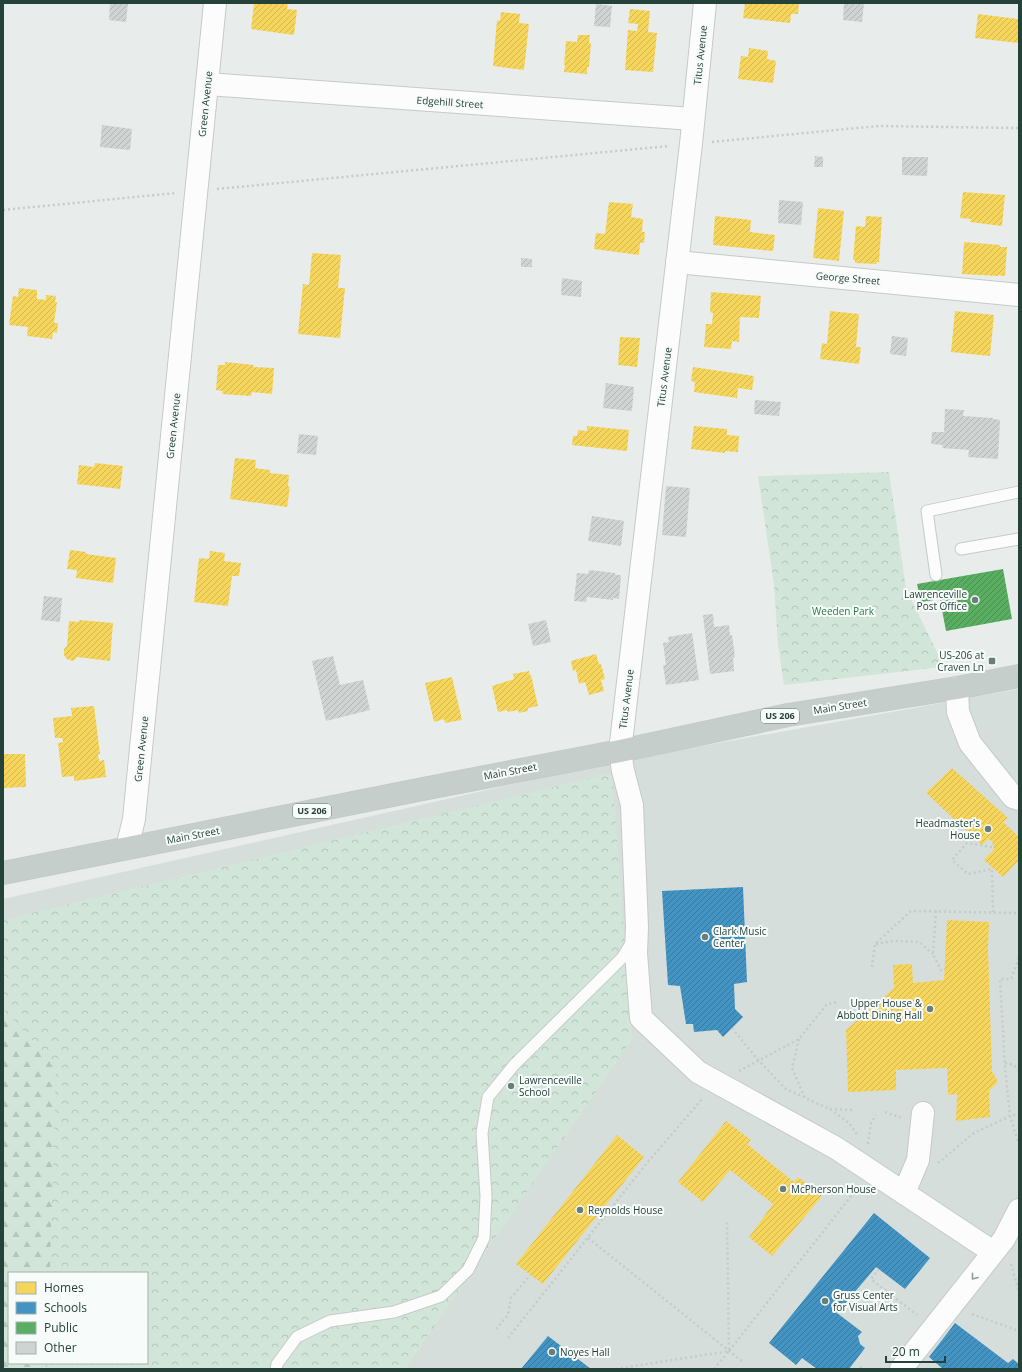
<svg xmlns="http://www.w3.org/2000/svg" width="1022" height="1372" viewBox="0 0 1022 1372" font-family="'Open Sans',sans-serif">
<style>
.built{fill:#d6dedb;fill-rule:evenodd}
.forest{fill:url(#forest-firs)}
.park{fill:url(#park-crowns)}
.homes{fill:url(#homes-hatch)}
.schools{fill:url(#schools-hatch)}
.public{fill:url(#public-hatch)}
.building{fill:url(#building-hatch)}
.lines{fill:none;stroke-linecap:round;stroke-linejoin:round}
.service-casing{stroke:#c5cac8;stroke-width:13}
.minor-casing{stroke:#c5cac8;stroke-width:24}
.trunk-casing{stroke:#c3ccc9;stroke-width:24}
.path{stroke:#c3ccca;stroke-width:2.5;stroke-dasharray:2 3;stroke-linecap:butt}
.service{stroke:#fcfcfc;stroke-width:11}
.minor{stroke:#fcfcfc;stroke-width:22}
.trunk{stroke:#c6cecc;stroke-width:22}
.oneway{stroke:#909f9b}
.poi-dot{fill:#697e78;stroke:#f7fbf9;stroke-width:1.5}
.labels{text-anchor:middle;stroke-width:4;stroke-linejoin:round;paint-order:stroke}
.shield{fill:#f7fbf9;stroke:#637a73;stroke-width:1}
.shield-label{font-size:9px;font-weight:bold;fill:#24423a}
.street-label{font-size:10px;fill:#24423a;stroke:#f7fbf9}
.poi-label{font-size:10px;fill:#24423a;stroke:#f7fbf9;text-anchor:start}
.park-label{font-size:10px;fill:#2d7a4b;stroke:#f7fbf9}
</style>
<defs>
<pattern id="forest-firs" width="22" height="20" patternUnits="userSpaceOnUse"><rect width="22" height="20" fill="#d1e6d8"/><path d="M5 1l3.5 6h-7zM16 11l3.5 6h-7z" fill="#b3c6ba"/></pattern>
<pattern id="park-crowns" width="20" height="18" patternUnits="userSpaceOnUse"><rect width="20" height="18" fill="#d1e6d8"/><path d="M2 6a3 3 0 1 1 6 0M12 15a3 3 0 1 1 6 0" fill="none" stroke="#b3c6ba"/></pattern>
<pattern id="homes-hatch" width="6" height="6" patternUnits="userSpaceOnUse"><rect width="6" height="6" fill="#f6d55c"/><path d="M-1 1l2-2M0 6l6-6M5 7l2-2" fill="none" stroke="#d3b851"/></pattern>
<pattern id="schools-hatch" width="6" height="6" patternUnits="userSpaceOnUse"><rect width="6" height="6" fill="#4393c3"/><path d="M-1 1l2-2M0 6l6-6M5 7l2-2" fill="none" stroke="#387a9f"/></pattern>
<pattern id="public-hatch" width="6" height="6" patternUnits="userSpaceOnUse"><rect width="6" height="6" fill="#5aae61"/><path d="M-1 1l2-2M0 6l6-6M5 7l2-2" fill="none" stroke="#4a8f51"/></pattern>
<pattern id="building-hatch" width="6" height="6" patternUnits="userSpaceOnUse"><rect width="6" height="6" fill="#cfd4d2"/><path d="M-1 1l2-2M0 6l6-6M5 7l2-2" fill="none" stroke="#b2b7b5"/></pattern>
</defs>
<rect width="100%" height="100%" fill="#e8edeb"/>
<path class="built" d="M1019 689V1369H3V899L602 764ZM9 1273H147V1363H9Z"/>
<path class="forest" d="M3 1009 56 1065 50 1273H9V1363H47V1369H3Z"/>
<g class="park">
<path d="M889 472 906 589 937 652 942 667 784 685 778 644 774 584 758 476Z"/>
<path d="M612 773 632 1039 405 1369H47V1363H147V1273H50L56 1065 3 1009V920Z"/>
</g>
<g class="homes">
<path d="M254 3H288L287 9 297 10 294 35 251 29Z"/>
<path d="M745 3H799L798 14H791L790 23 743 18Z"/>
<path d="M630 9 650 11 648 32 657 33 653 72 625 70 628 30 637 31 638 24 628 23Z"/>
<path d="M501 12 520 14 519 23 529 24 524 70 493 66 497 20 500 21Z"/>
<path d="M978 14 1019 19V43L975 38Z"/>
<path d="M578 35H590L589 43H591L589 67H587V74L564 72 565 65H564L566 41 577 42Z"/>
<path d="M749 48 768 51 767 59 776 61 773 83 738 79 741 56 748 57Z"/>
<path d="M963 192 1005 195 1002 226 970 222 971 219 960 218Z"/>
<path d="M609 202 633 204 631 217 643 219 642 232H645L644 243H640L639 255 594 249 596 233 605 234Z"/>
<path d="M818 208 844 211 839 261 813 258Z"/>
<path d="M715 216 751 220 750 232 775 235 773 251 713 245Z"/>
<path d="M866 216 882 217 879 262H877L876 264 855 263V260H853L856 226 865 227Z"/>
<path d="M964 242 1000 245V247H1007L1005 276 998 275V276L962 274Z"/>
<path d="M312 253 341 255 338 288H345L340 338 298 334 303 284 309 285Z"/>
<path d="M19 288 37 290V299L46 300V295L56 296 55 302H57L54 323H58L57 333 53 332 52 339 27 336 28 327 9 325 13 296 18 297Z"/>
<path d="M711 292 761 296 759 318 740 317 739 342 732 341 731 349 704 347 706 324H712L713 313 710 312Z"/>
<path d="M830 311 859 314 856 347H861L859 364 820 359 822 343 827 344Z"/>
<path d="M955 311 994 315 990 356 951 352Z"/>
<path d="M620 337 640 338 637 367 618 365Z"/>
<path d="M225 362 254 365 253 367 274 368 272 394 252 392 251 396 222 394 223 391 216 390 218 365H225Z"/>
<path d="M693 367 754 376 752 390 738 388 737 398 694 392 695 382 691 381Z"/>
<path d="M587 426 629 430 627 451 572 445 573 436H577L578 430 587 431Z"/>
<path d="M694 426 727 429V435L739 436 738 452 725 451V453L691 449Z"/>
<path d="M235 458 256 460 255 468 270 470V473L289 475 288 486 290 487 287 507 230 499Z"/>
<path d="M95 463 123 466 120 489 77 484 79 465 94 467Z"/>
<path d="M70 550 86 552V554L116 558 113 583 76 578 77 570 67 569Z"/>
<path d="M210 551 225 553 224 561 241 563 239 576H232L228 606 194 602 199 558 209 559Z"/>
<path d="M79 620 113 623 110 661 77 657 73 661 67 659 64 655V649L67 646 69 621 79 622Z"/>
<path d="M596 654 599 664H601L605 679 601 680 604 691 589 695 585 682 579 684 576 670 573 671 571 661Z"/>
<path d="M529 671 530 676 531 675 538 706 528 708V711L519 713 518 710 508 712 507 710 498 712 492 686 514 679 513 674Z"/>
<path d="M452 677 462 720 445 723 444 719 434 722 425 683Z"/>
<path d="M94 706 100 754H98L99 761 104 760 106 777 74 781V776L62 777 58 743 63 742 62 738H55L53 718 72 716 71 708Z"/>
<path d="M3 754H25L26 787 3 788Z"/>
<path d="M952 768 1008 818 1003 822 1019 837V860L1003 877 984 860 994 849 992 841 988 839 982 845 926 793Z"/>
<path d="M947 920 989 922 988 949 992 1071 998 1082 989 1091 990 1117 956 1121 957 1094 948 1095 947 1068 896 1070V1090L848 1092 846 1030 894 988 893 965 912 964 913 983 944 980Z"/>
<path d="M726 1121 751 1140 747 1144 794 1182 798 1177 822 1196 772 1256 749 1237 773 1204 730 1170 703 1202 678 1182Z"/>
<path d="M617 1135 644 1157 543 1284 516 1264Z"/>
</g>
<g class="schools">
<path d="M743 887 747 982 734 984 735 1009 743 1017 723 1037 717 1030 694 1032 693 1024H686L680 986 668 985 662 891Z"/>
<path d="M874 1213 930 1258 905 1289 876 1267 837 1313 862 1332 858 1336 860 1344 865 1348 849 1369H817L802 1358 796 1365 769 1343Z"/>
<path d="M955 1323 1008 1363 1013 1359 1019 1364V1369H943L929 1357Z"/>
<path d="M548 1336 591 1369H521Z"/>
</g>
<path class="public" d="M1003 569 1012 619 946 631 940 599 921 602 917 584Z"/>
<g class="building">
<path d="M110 3H128L126 22 109 20Z"/>
<path d="M844 3H864L862 22 843 20Z"/>
<path d="M596 4 612 6 610 27 594 26Z"/>
<path d="M102 125 132 129 130 150 100 147Z"/>
<path d="M815 156 823 157V167H814Z"/>
<path d="M902 157H928L927 176 902 175Z"/>
<path d="M779 200 803 202 801 225 778 223Z"/>
<path d="M521 258 532 259V267H521Z"/>
<path d="M562 278 582 281 581 297 561 295Z"/>
<path d="M892 336 908 338 906 356 890 354Z"/>
<path d="M606 383 634 387 632 411 603 408Z"/>
<path d="M755 400 781 402 779 416 754 414Z"/>
<path d="M945 409 964 410 963 416 993 418V419L1000 420 998 459 968 457 969 450 942 448 943 445 931 444 932 432H944Z"/>
<path d="M299 434 318 436 316 455 297 453Z"/>
<path d="M666 486 690 488 686 537 662 535Z"/>
<path d="M592 516 624 521 621 546 588 541Z"/>
<path d="M589 570 615 573V575H621L619 599 613 598V600L587 597 586 602 574 601 577 573 588 574Z"/>
<path d="M44 596 62 598 60 622 41 620Z"/>
<path d="M713 614 714 627 729 625 730 635H732L735 657 733 658 734 671 710 674 703 615Z"/>
<path d="M546 620 551 642 533 646 528 624Z"/>
<path d="M692 633 699 680 666 685 663 665H666L663 643 669 642 668 637Z"/>
<path d="M333 656 340 685 363 680 370 710 326 721 312 661Z"/>
</g>
<g class="lines">
<defs>
<g id="service">
<path d="M961 549 1019 539"/>
<path d="M936 575 927 511 1019 492"/>
<path d="M276 1369 277 1364 297 1337 330 1321 394 1312 441 1296 468 1270 484 1238 486 1196 482 1133 488 1097 514 1065 622 958 633 940"/>
</g>
<g id="minor">
<path d="M705 3 691 144 620 751 623 771 632 805 637 927 636 953 641 1018 698 1072 836 1148 993 1252"/>
<path d="M207 84 693 119"/>
<path d="M677 262 1019 295"/>
<path d="M957 688 958 712 970 743 1013 797 1019 799"/>
<path d="M127 848 134 819 215 3"/>
<path d="M904 1193 918 1160 923 1113"/>
<path d="M901 1369 1004 1239 1019 1210"/>
</g>
<path id="trunk" d="M3 873 428 788 620 751 788 715 957 688 1019 676"/>
</defs>
<use href="#service" class="service-casing"/>
<use href="#minor" class="minor-casing"/>
<use href="#trunk" class="trunk-casing"/>
<g class="path">
<path d="M712 142 878 126 1019 128"/>
<path d="M217 189 669 146"/>
<path d="M3 210 176 193"/>
<path d="M992 847 967 843 952 860 968 874 992 869 993 912"/>
<path d="M936 911 933 954 942 972"/>
<path d="M876 944 893 941 919 942 933 954"/>
<path d="M1019 958 1011 979H1000L1005 1067 1010 1116 1019 1145"/>
<path d="M872 967 875 944 911 911 1019 913"/>
<path d="M732 1028 759 1061 786 1089 804 1097"/>
<path d="M799 1039 792 1068 805 1098 830 1109 849 1123 858 1136"/>
<path d="M1005 1063 1014 1065 1019 1071"/>
<path d="M739 1071 799 1039 827 1004 838 1002"/>
<path d="M830 1109 854 1110"/>
<path d="M885 1112 902 1118"/>
<path d="M868 1144 871 1123 876 1115"/>
<path d="M938 1163 974 1133 1010 1116 1019 1114"/>
<path d="M588 1238 743 1362"/>
<path d="M1011 1264 1019 1292"/>
<path d="M879 1269 871 1279 917 1315"/>
<path d="M972 1314 1019 1331"/>
<path d="M496 1329 508 1315 511 1298 530 1275"/>
<path d="M508 1338 647 1163 703 1098"/>
<path d="M860 1367 862 1369"/>
<path d="M616 1369 729 1351 859 1186"/>
<path d="M714 1369 729 1351 727 1220"/>
</g>
<use href="#service" class="service"/>
<use href="#minor" class="minor"/>
<use href="#trunk" class="trunk"/>
</g>
<defs><path id="oneway-chevron" d="M-2-3.5L2.5 0L-2 3.5" fill="none" stroke-width="1.6" stroke-linecap="round" stroke-linejoin="round"/></defs>
<use class="oneway" href="#oneway-chevron" transform="translate(974 1277) rotate(128)"/>
<g class="poi-dot">
<circle cx="975" cy="600" r="4"/>
<rect x="988" y="657" width="8" height="8" rx="2"/>
<circle cx="988" cy="829" r="4"/>
<circle cx="705" cy="937" r="4"/>
<circle cx="930" cy="1009" r="4"/>
<circle cx="511" cy="1086" r="4"/>
<circle cx="783" cy="1189" r="4"/>
<circle cx="580" cy="1210" r="4"/>
<circle cx="825" cy="1301" r="4"/>
<circle cx="552" cy="1352" r="4"/>
</g>
<g class="labels">
<g class="shield">
<rect x="761" y="709" width="38" height="14" rx="3"/>
<rect x="293" y="804" width="38" height="14" rx="3"/>
</g>
<g class="shield-label">
<text x="780" y="719">US 206</text>
<text x="312" y="814">US 206</text>
</g>
<g class="street-label">
<text transform="translate(700 55) rotate(-84)" y="4">Titus Avenue</text>
<text transform="translate(450 102) rotate(4)" y="4">Edgehill Street</text>
<text transform="translate(205 104) rotate(-84)" y="4">Green Avenue</text>
<text transform="translate(848 278) rotate(5)" y="4">George Street</text>
<text transform="translate(664 377) rotate(-83)" y="4">Titus Avenue</text>
<text transform="translate(173 426) rotate(-84)" y="4">Green Avenue</text>
<text transform="translate(626 699) rotate(-83)" y="4">Titus Avenue</text>
<text transform="translate(840 706) rotate(-9)" y="4">Main Street</text>
<text transform="translate(141 749) rotate(-84)" y="4">Green Avenue</text>
<text transform="translate(510 771) rotate(-11)" y="4">Main Street</text>
<text transform="translate(193 835) rotate(-11)" y="4">Main Street</text>
</g>
<g class="poi-label">
<text x="967" y="598" text-anchor="end">Lawrenceville<tspan x="967" dy="12">Post Office</tspan></text>
<text x="984" y="659" text-anchor="end">US-206 at<tspan x="984" dy="12">Craven Ln</tspan></text>
<text x="980" y="827" text-anchor="end">Headmaster's<tspan x="980" dy="12">House</tspan></text>
<text x="713" y="935">Clark Music<tspan x="713" dy="12">Center</tspan></text>
<text x="922" y="1007" text-anchor="end">Upper House &amp;<tspan x="922" dy="12">Abbott Dining Hall</tspan></text>
<text x="519" y="1084">Lawrenceville<tspan x="519" dy="12">School</tspan></text>
<text x="791" y="1193">McPherson House</text>
<text x="588" y="1214">Reynolds House</text>
<text x="833" y="1299">Gruss Center<tspan x="833" dy="12">for Visual Arts</tspan></text>
<text x="560" y="1356">Noyes Hall</text>
</g>
<g class="park-label">
<text x="843" y="615">Weeden Park</text>
</g>
</g>
<rect width="1022" height="1372" fill="none" stroke="#24423a" stroke-width="8"/>
<rect x="8" y="1272" width="140" height="92" fill="#f7fbf9" stroke="#a3b1ad"/>
<rect x="16" y="1282" width="20" height="12" fill="#f6d55c" stroke="#a3b1ad"/>
<text x="44" y="1292" font-size="12" fill="#24423a">Homes</text>
<rect x="16" y="1302" width="20" height="12" fill="#4393c3" stroke="#a3b1ad"/>
<text x="44" y="1312" font-size="12" fill="#24423a">Schools</text>
<rect x="16" y="1322" width="20" height="12" fill="#5aae61" stroke="#a3b1ad"/>
<text x="44" y="1332" font-size="12" fill="#24423a">Public</text>
<rect x="16" y="1342" width="20" height="12" fill="#cfd4d2" stroke="#a3b1ad"/>
<text x="44" y="1352" font-size="12" fill="#24423a">Other</text>
<path d="M886 1356v6h59v-6" fill="none" stroke="#24423a" stroke-width="2"/>
<text x="892" y="1356" font-size="12" fill="#24423a" stroke="#f7fbf9" stroke-width="3" paint-order="stroke">20 m</text>
</svg>
